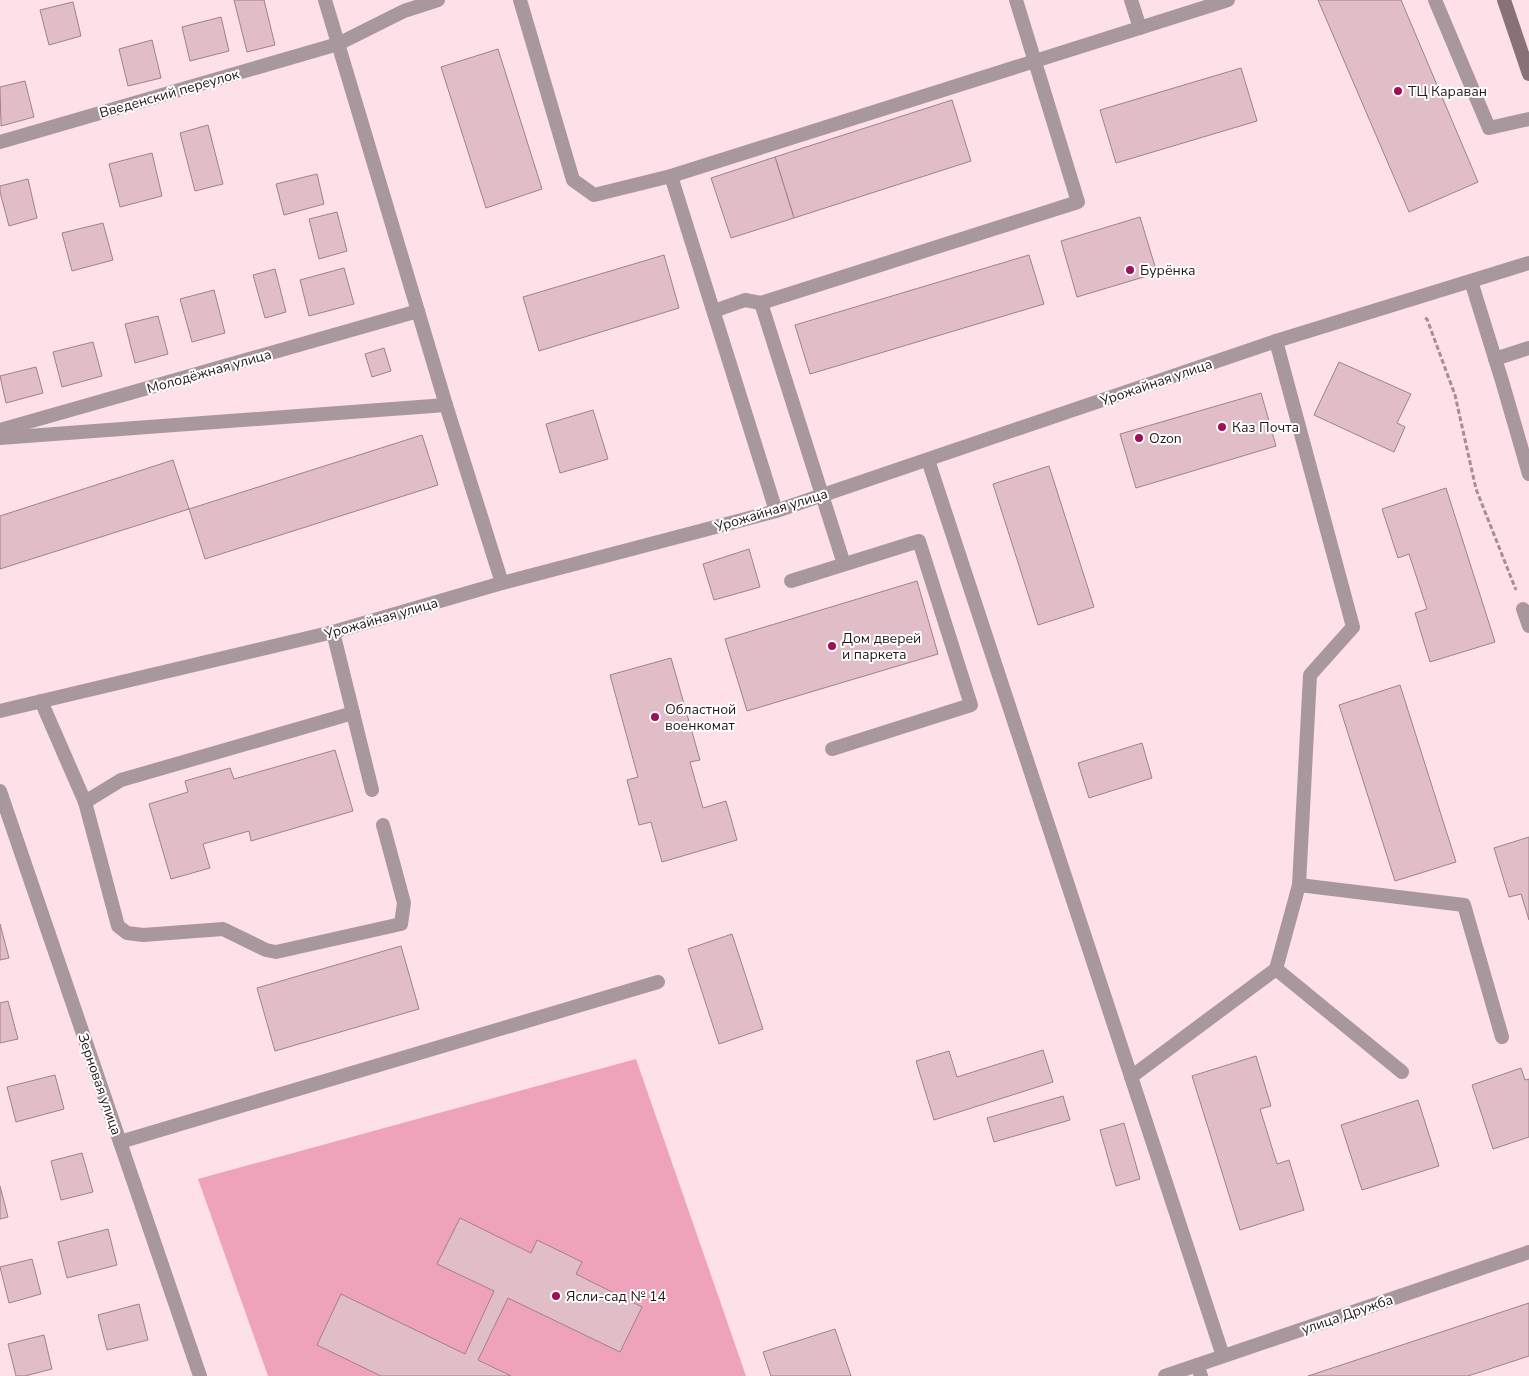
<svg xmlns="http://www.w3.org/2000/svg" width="1529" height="1376" viewBox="0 0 1529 1376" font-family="'Nunito Sans',sans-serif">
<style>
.green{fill:#efa3bb}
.building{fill:#e1bdc7;stroke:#a1808a}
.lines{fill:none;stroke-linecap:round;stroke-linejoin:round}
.path{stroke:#a58e95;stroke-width:3;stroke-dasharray:5 2.5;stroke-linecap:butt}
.service{stroke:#a8989d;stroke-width:14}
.minor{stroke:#a8989d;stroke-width:14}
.secondary{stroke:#887278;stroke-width:14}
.poi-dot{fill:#a00f56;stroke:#fff;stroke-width:2}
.labels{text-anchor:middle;stroke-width:4;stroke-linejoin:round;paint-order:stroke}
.poi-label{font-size:14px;fill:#25181c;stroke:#fff;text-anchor:start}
.street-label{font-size:14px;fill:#25181c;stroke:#fff}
</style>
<rect width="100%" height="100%" fill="#fee0e9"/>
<path class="green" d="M636 1059 746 1376H268L198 1179Z"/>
<g class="building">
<path d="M234 0H264L275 45 247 52Z"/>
<path d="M1318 0H1401L1478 182 1409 212Z"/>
<path d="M73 2 81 36 49 45 40 10Z"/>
<path d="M221 17 229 51 190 61 182 27Z"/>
<path d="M152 40 161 78 128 86 119 49Z"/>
<path d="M498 49 542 189 486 208 441 67Z"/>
<path d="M1241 68 1257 121 1116 163 1100 110Z"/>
<path d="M25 81 34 117 1 126 0 87Z"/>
<path d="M952 100 971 161 794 218 775 157Z"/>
<path d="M208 125 223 184 195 191 180 133Z"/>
<path d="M152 153 162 196 120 207 109 164Z"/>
<path d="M775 157 794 218 731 238 711 178Z"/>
<path d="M317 174 324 204 284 215 276 184Z"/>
<path d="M28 179 37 218 9 226 0 192V186Z"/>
<path d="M337 212 347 251 319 259 309 219Z"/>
<path d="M1140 217 1157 273 1077 297 1061 241Z"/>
<path d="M103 223 113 260 72 271 62 233Z"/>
<path d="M664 255 679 308 539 351 523 297Z"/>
<path d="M1029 255 1044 304 810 374 795 325Z"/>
<path d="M344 268 354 304 309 316 300 280Z"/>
<path d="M275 269 286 312 265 318 253 275Z"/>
<path d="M214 290 225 333 192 342 180 299Z"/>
<path d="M158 316 168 354 135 363 125 324Z"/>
<path d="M93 342 102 376 62 387 53 352Z"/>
<path d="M384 348 391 371 372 377 365 354Z"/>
<path d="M1339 362 1411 394 1397 423 1405 427 1394 452 1314 415Z"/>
<path d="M36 367 43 393 6 403 0 376Z"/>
<path d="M1261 393 1276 446 1136 488 1120 434Z"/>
<path d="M593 410 608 459 560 473 546 424Z"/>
<path d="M422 435 438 485 205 559 189 509Z"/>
<path d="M173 460 189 509 0 569V516Z"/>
<path d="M1049 466 1094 607 1038 625 993 484Z"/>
<path d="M1446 488 1495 642 1430 662 1415 613 1427 609 1409 554 1398 558 1382 509Z"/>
<path d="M749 549 760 587 714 600 703 564Z"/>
<path d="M917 581 938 654 747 711 725 639Z"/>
<path d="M671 658 700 760 690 762 703 808 726 801 737 840 662 862 651 822 639 825 627 780 638 777 610 675Z"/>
<path d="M1400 685 1456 862 1395 881 1339 705Z"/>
<path d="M1142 743 1152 778 1089 798 1078 763Z"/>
<path d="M335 750 353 811 251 841 249 831 203 844 210 868 171 879 149 804 188 792 185 781 230 768 234 779Z"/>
<path d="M1529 837V920L1521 894 1509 897 1494 848Z"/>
<path d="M0 924 9 958 0 960Z"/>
<path d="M732 934 763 1029 719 1044 688 949Z"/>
<path d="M401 946 419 1009 275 1051 257 988Z"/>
<path d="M8 1001 18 1039 0 1043V1003Z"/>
<path d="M1043 1050 1053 1082 934 1120 916 1061 949 1051 957 1077Z"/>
<path d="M1256 1056 1271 1106 1260 1109 1277 1164 1289 1160 1304 1210 1240 1230 1192 1076Z"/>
<path d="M1521 1068 1525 1080 1529 1079V1137L1493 1149 1472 1085Z"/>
<path d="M55 1075 64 1109 16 1122 7 1087Z"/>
<path d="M1063 1096 1070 1120 994 1142 987 1118Z"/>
<path d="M1418 1100 1439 1166 1362 1190 1341 1125Z"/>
<path d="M1124 1123 1140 1179 1116 1186 1100 1130Z"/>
<path d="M82 1153 93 1192 61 1200 51 1161Z"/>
<path d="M0 1186 8 1217 0 1219Z"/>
<path d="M460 1218 531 1253 537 1240 582 1262 576 1274 642 1307 620 1352 508 1298 478 1360 511 1376H381L317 1345 341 1294 465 1354 494 1291 437 1264Z"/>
<path d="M108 1229 117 1265 67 1278 58 1242Z"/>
<path d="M32 1259 41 1294 9 1303 0 1267Z"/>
<path d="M1529 1303V1356L1468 1376H1308Z"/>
<path d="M139 1304 148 1340 107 1350 98 1315Z"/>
<path d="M835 1329 851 1376H771L763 1352Z"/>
<path d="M44 1335 52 1369 25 1376H16L8 1344Z"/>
</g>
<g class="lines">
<path class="path" d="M1425 318 1427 319 1455 395 1476 489 1516 590"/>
<g class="service">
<path d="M520 0 573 180 594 195 671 176"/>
<path d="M1131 0 1140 28"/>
<path d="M1435 0 1489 128 1529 119"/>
<path d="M338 44 404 11 438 0"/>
<path d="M1471 281 1502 381 1529 474"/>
<path d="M714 311 745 300 761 303"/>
<path d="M1495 359 1529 348"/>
<path d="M0 438 446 405"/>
<path d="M776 511 671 176 1228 0"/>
<path d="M844 564 761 303 1078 202 1016 0"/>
<path d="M791 581 919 541 971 705 832 749"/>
<path d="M1523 609 1529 626"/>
<path d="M333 632 372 790"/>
<path d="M41 701 85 802 121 780 353 713"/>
<path d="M85 802 118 926 127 933 143 935 223 929 266 950 276 952 401 924 404 903 383 825"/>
<path d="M1299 885 1464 905 1502 1037"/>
<path d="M1276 969 1402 1072"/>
<path d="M1131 1077 1276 969 1299 885 1310 675 1353 627 1276 341"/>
<path d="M120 1142 658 982"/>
<path d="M1197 1365 1201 1376"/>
</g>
<g class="minor">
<path d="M325 0 446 405 502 583"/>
<path d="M0 142 338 44"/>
<path d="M0 430 418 311"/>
<path d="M928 460 1223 1356"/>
<path d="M0 711 333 632 502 583 776 511 1276 341 1529 263"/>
<path d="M0 791 200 1376"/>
<path d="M1165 1376 1529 1252"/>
</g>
<path class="secondary" d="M1504 0 1529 74"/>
</g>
<g class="poi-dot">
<circle cx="1398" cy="91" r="5"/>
<circle cx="1130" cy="270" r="5"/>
<circle cx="1222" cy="427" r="5"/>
<circle cx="1139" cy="438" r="5"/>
<circle cx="832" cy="646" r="5"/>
<circle cx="655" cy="717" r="5"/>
<circle cx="556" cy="1296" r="5"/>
</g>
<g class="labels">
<g class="poi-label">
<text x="1408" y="96">ТЦ Караван</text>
<text x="1140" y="275">Бурёнка</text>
<text x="1232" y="432">Каз Почта</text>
<text x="1149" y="443">Ozon</text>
<text x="842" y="643">Дом дверей<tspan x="842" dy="16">и паркета</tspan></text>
<text x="665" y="714">Областной<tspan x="665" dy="16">военкомат</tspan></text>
<text x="566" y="1301">Ясли-сад № 14</text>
</g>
<g class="street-label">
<text transform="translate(169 93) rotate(-16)" y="5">Введенский переулок</text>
<text transform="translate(209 371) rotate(-16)" y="5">Молодёжная улица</text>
<text transform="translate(1156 382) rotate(-19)" y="5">Урожайная улица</text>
<text transform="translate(771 510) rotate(-17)" y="5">Урожайная улица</text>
<text transform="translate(381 618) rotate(-16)" y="5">Урожайная улица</text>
<text transform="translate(100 1084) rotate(71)" y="5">Зерновая улица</text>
<text transform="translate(1347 1314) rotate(-19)" y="5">улица Дружба</text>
</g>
</g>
</svg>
